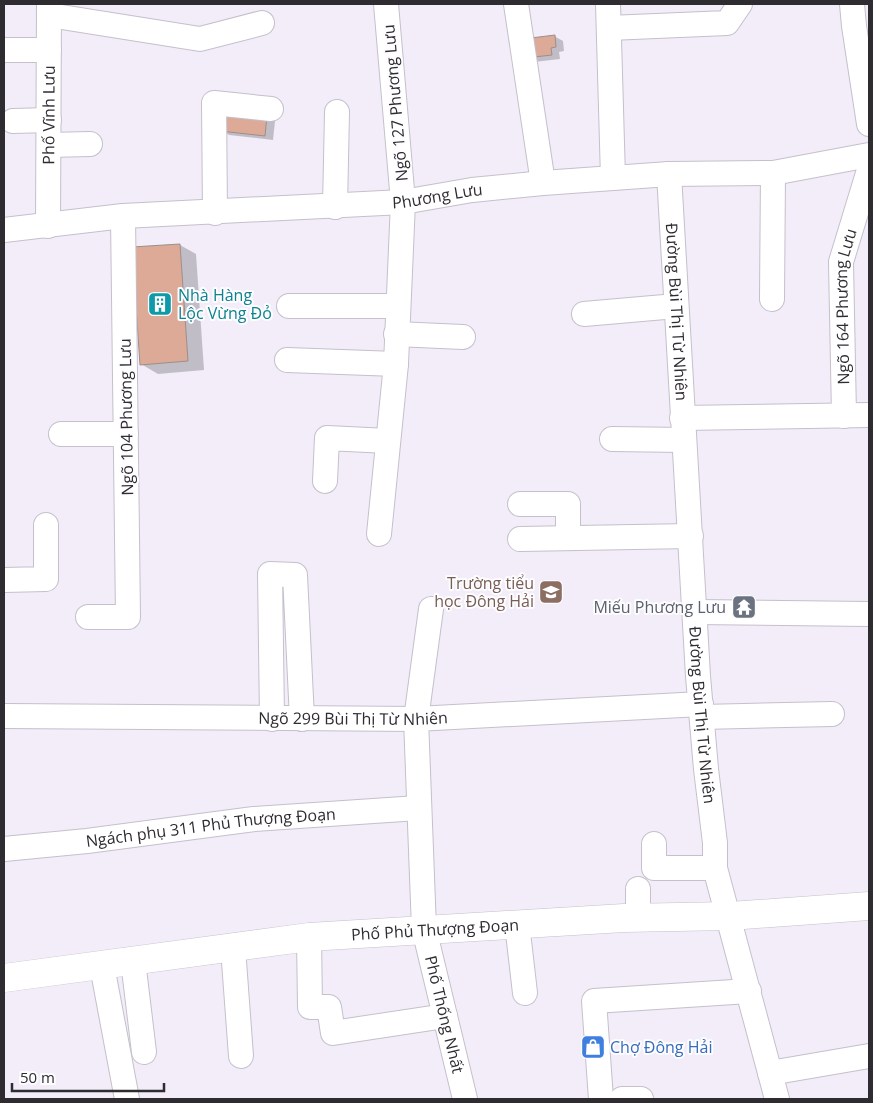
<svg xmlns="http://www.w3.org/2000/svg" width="873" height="1103" viewBox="0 0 873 1103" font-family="'Open Sans',sans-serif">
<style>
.shadow{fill:#0003}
.building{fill:#ddaa97;stroke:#9c8f8b}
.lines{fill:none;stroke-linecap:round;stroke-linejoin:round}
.minor-casing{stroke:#c5c0cb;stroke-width:26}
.major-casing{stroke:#c5c0cb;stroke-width:29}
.minor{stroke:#fff;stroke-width:24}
.major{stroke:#fff;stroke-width:28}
.labels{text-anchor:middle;stroke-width:4;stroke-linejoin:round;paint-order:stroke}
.street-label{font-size:16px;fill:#2f2c31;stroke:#fdfcfe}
.culture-label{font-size:16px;fill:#0d838f;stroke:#fdfcfe;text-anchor:start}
.education-label{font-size:16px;fill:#785e54;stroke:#fdfcfe;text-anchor:end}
.worship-label{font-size:16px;fill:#5b616d;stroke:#fdfcfe;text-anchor:end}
.shop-label{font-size:16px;fill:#366cbe;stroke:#fdfcfe;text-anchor:start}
</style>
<rect width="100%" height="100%" fill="#f2edf8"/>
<g class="shadow">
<path d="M554 36 563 41 564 51 559 52 560 59 534 62 526 57Z"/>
<path d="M267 117 275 121 273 140 229 135 221 130Z"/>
<path d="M180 245 196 254 204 370 158 374 141 364Z"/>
</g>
<g class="building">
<path d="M555 35 556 47 551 48 552 55 525 58 523 39Z"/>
<path d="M222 111 267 115 265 136 220 131Z"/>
<path d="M180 244 188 361 140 365 132 247Z"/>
</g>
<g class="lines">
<defs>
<g id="minor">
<path d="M516 4 543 183"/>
<path d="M608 4 613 178"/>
<path d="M852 4 854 26 869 124"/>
<path d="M49 15 200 39 262 23"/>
<path d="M609 28 727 23 740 4"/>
<path d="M4 50H49"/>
<path d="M13 121 49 120"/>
<path d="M49 145 90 144"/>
<path id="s1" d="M669 174 698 676 706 769 715 843V868L777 1099"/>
<path d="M335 207 337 112"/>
<path d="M215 213 214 103 271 109"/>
<path id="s2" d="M48 226 49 4"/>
<path id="s3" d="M4 230 123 216 403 202 472 190 543 183 669 174 773 173 869 155"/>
<path d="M772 299 773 173"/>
<path d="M289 306H397"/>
<path d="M584 314 676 306"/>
<path d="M396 334 463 337"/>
<path d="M287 360 396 364"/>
<path id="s4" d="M844 416 841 262 869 170"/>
<path d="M682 418 869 415"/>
<path d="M61 434H126"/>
<path d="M612 439 684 440"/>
<path d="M325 481 327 438 388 441"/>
<path d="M520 504H568V538"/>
<path d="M379 534 396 364 403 202 386 4"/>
<path d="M520 539 691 536"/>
<path d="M4 580 46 579V525"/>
<path id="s5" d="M431 609 416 719 424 929 465 1099"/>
<path d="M695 612 869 614"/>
<path d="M88 617H128L123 216"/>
<path id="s6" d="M4 716 416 719 701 704"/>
<path d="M702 717 832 714"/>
<path d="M272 719 270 574 295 575 302 719"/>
<path d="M654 844V868H715"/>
<path id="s7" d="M4 849 87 841 254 819 418 808"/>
<path d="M638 889V917"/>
<path d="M517 924 525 993"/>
<path d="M309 937 310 1007H329L333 1033 445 1016"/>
<path d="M233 948 241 1056"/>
<path d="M133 961 144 1052"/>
<path d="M102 966 127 1099"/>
<path d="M770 1073 869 1056"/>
<path d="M601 1099 594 1001 749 991"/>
<path d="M622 1099H641"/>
</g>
<g id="major">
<path id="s8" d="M4 978 309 937 624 918 730 916 869 906"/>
</g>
</defs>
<use href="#minor" class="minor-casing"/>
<use href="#major" class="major-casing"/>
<use href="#minor" class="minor"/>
<use href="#major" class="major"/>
</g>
<defs>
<symbol id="building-square" viewBox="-11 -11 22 22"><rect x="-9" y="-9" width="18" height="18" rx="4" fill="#0f9aa8" stroke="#fdfcfe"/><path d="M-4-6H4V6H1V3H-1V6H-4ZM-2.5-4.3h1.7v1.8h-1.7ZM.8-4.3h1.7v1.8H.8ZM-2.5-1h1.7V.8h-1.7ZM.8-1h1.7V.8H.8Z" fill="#fff"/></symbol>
<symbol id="school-square" viewBox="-11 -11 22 22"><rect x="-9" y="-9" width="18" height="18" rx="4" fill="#8d6e63" stroke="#fdfcfe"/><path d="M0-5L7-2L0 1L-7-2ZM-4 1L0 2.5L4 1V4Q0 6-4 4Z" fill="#fff"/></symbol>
<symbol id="temple-square" viewBox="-11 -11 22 22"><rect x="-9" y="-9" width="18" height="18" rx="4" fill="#6b7280" stroke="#fdfcfe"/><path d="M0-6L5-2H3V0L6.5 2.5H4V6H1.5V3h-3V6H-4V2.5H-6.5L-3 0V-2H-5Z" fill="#fff"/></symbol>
<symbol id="shop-square" viewBox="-11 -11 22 22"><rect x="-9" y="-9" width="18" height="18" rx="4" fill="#3f7fe0" stroke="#fdfcfe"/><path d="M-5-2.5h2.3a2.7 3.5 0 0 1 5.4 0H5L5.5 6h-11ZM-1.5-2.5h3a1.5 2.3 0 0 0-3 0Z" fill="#fff"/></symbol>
</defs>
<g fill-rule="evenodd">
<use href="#building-square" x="146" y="290" width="28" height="28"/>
<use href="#school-square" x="537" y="578" width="28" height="28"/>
<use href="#temple-square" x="730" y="593" width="28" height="28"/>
<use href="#shop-square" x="579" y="1033" width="28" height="28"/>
</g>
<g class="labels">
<g class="street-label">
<text transform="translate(395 103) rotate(-95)" y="6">Ngõ 127 Phương Lưu</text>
<text dy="6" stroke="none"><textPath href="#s2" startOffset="111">Phố Vĩnh Lưu</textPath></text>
<text dy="6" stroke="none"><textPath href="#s3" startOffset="435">Phương Lưu</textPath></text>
<text dy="6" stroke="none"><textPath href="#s4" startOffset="110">Ngõ 164 Phương Lưu</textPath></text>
<text dy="6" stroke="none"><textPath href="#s1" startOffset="138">Đường Bùi Thị Từ Nhiên</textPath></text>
<text transform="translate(126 417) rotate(-91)" y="6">Ngõ 104 Phương Lưu</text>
<text dy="6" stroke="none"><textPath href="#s1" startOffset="542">Đường Bùi Thị Từ Nhiên</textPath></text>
<text dy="6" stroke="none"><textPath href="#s6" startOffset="349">Ngõ 299 Bùi Thị Từ Nhiên</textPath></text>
<text dy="6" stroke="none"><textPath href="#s7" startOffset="208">Ngách phụ 311 Phủ Thượng Đoạn</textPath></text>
<text dy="6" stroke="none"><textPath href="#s8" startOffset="434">Phố Phủ Thượng Đoạn</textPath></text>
<text dy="6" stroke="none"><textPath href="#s5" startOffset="409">Phố Thống Nhất</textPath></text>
</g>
<g class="culture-label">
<text x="178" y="301">Nhà Hàng<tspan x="178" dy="18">Lộc Vừng Đỏ</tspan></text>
</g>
<g class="education-label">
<text x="534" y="589">Trường tiểu<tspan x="534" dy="18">học Đông Hải</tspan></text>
</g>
<g class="worship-label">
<text x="726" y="613">Miếu Phương Lưu</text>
</g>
<g class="shop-label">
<text x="610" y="1053">Chợ Đông Hải</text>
</g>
</g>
<rect width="873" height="1103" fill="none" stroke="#2f2c31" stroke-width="10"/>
<path d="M12 1083v8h152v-8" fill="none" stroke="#2f2c31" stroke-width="2.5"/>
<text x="20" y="1083" font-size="15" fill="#2f2c31" stroke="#fdfcfe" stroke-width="4" paint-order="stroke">50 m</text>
</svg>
